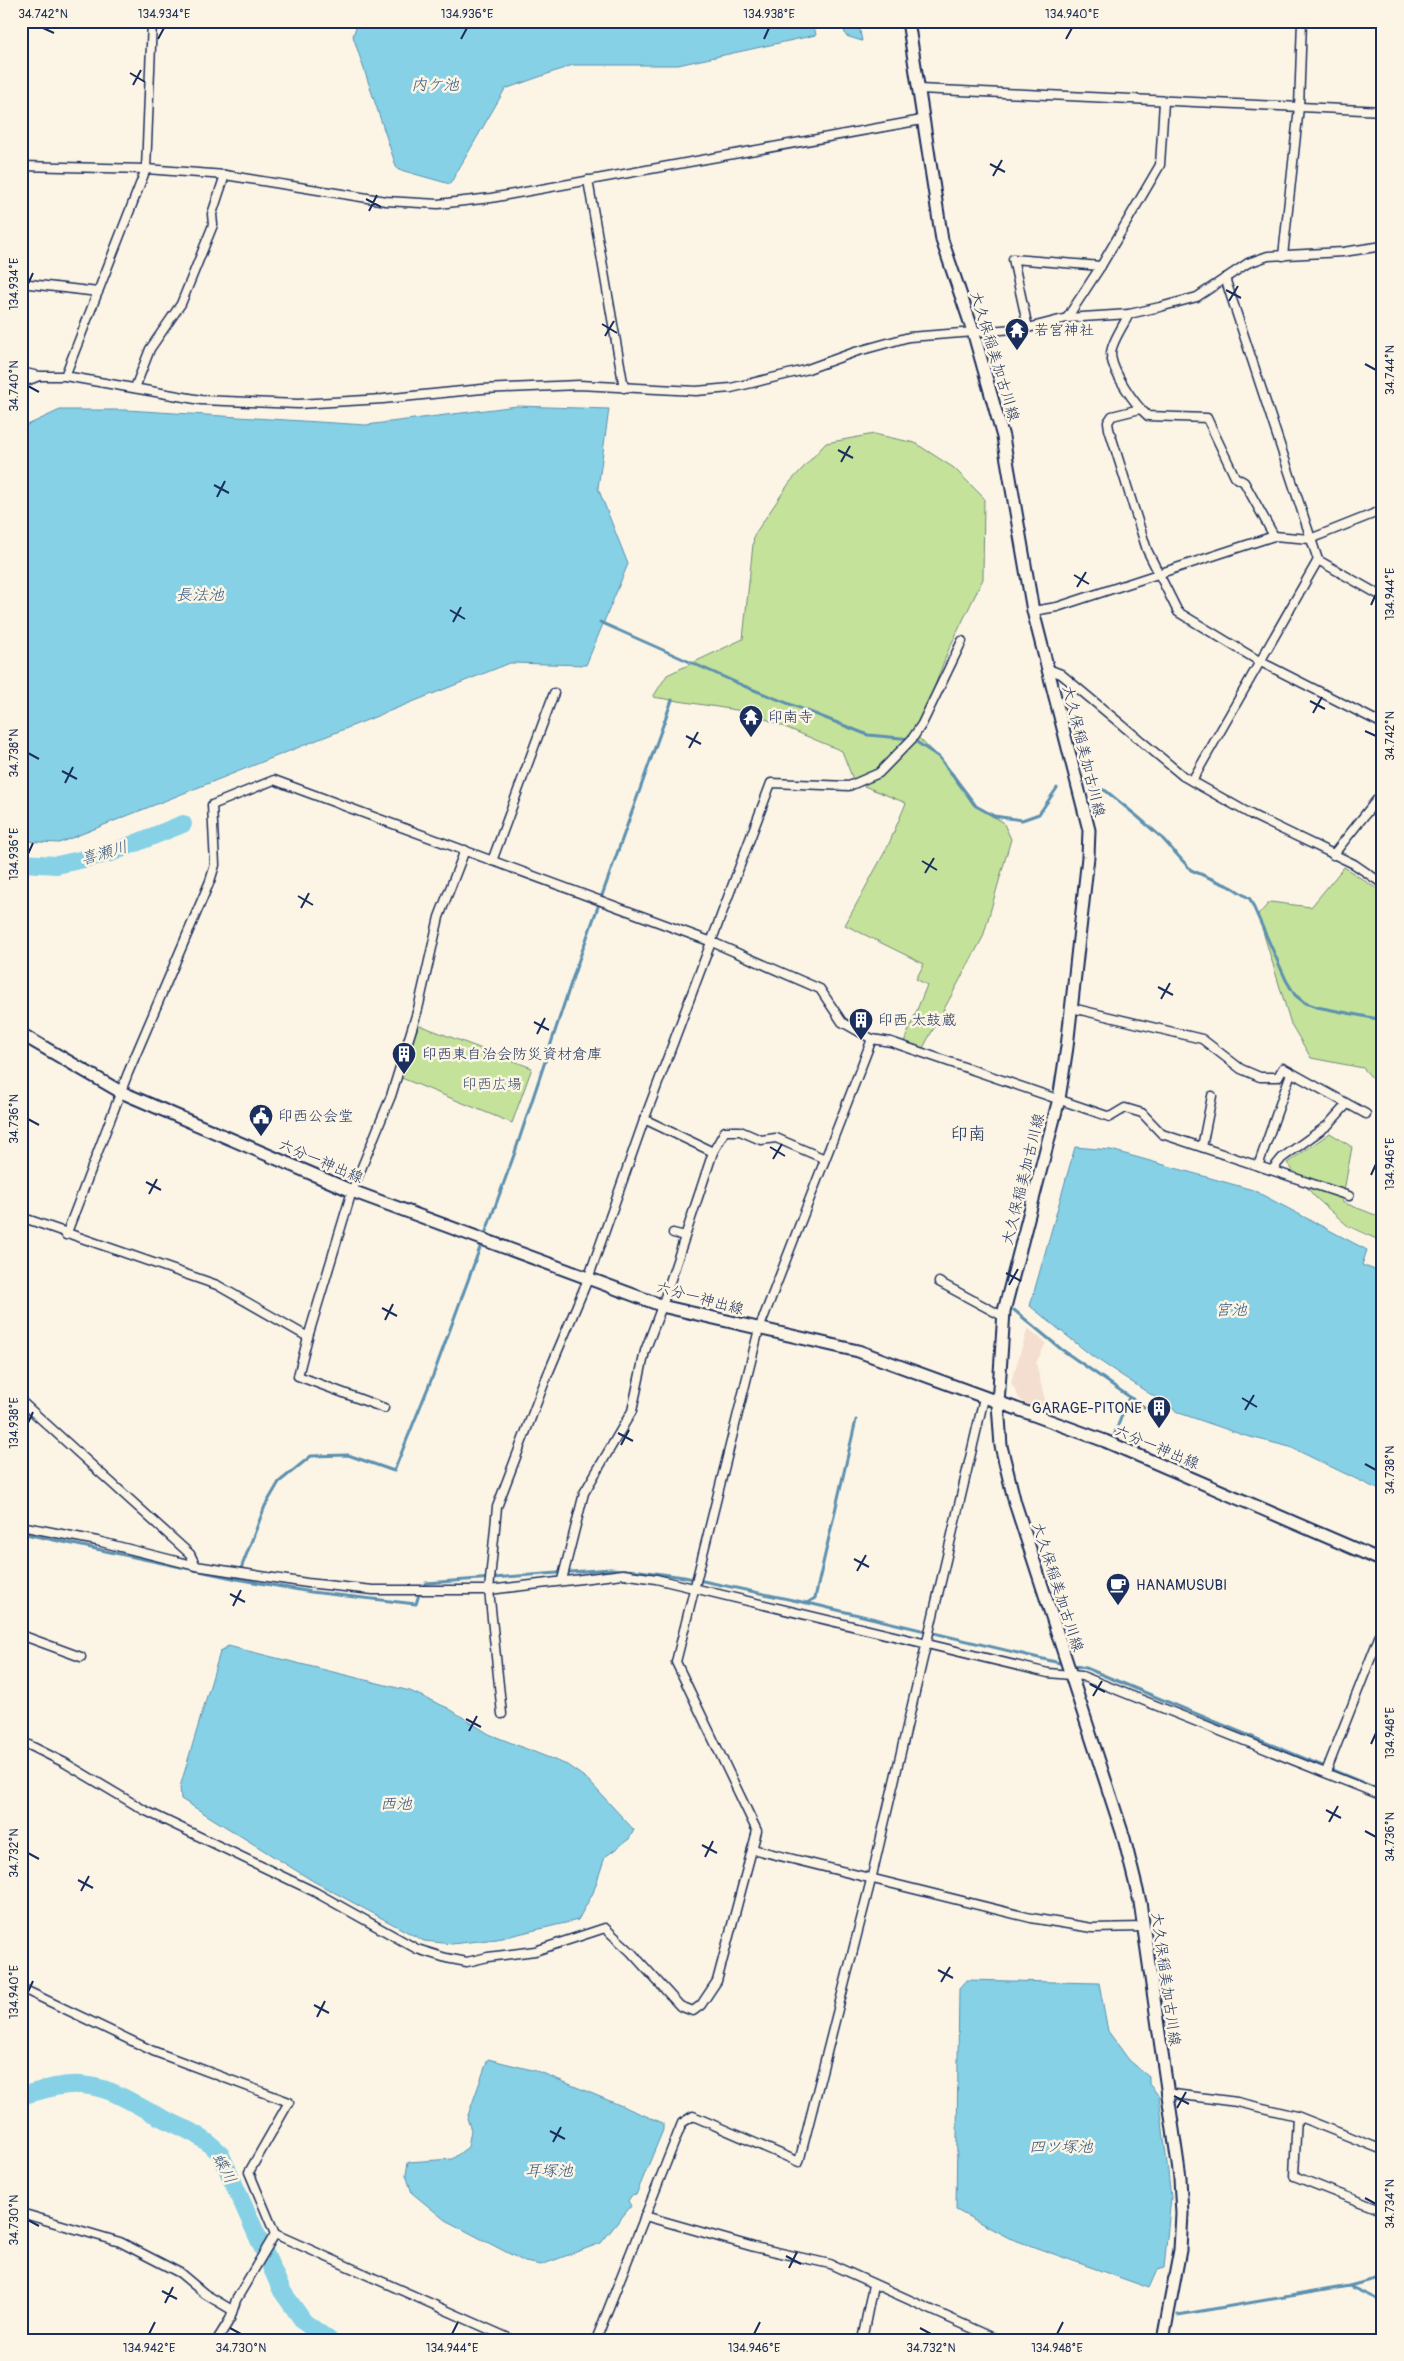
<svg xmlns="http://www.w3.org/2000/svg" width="1404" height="2361" viewBox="0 0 1404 2361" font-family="Pangolin,'Klee One',sans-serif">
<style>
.built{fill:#f4decf}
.green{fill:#c4e29a;stroke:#70887c}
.water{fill:#86d1e6;stroke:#5b90b0}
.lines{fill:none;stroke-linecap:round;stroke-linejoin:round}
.stream{stroke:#5b90b0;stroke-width:3}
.river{stroke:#86d1e6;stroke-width:18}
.minor-casing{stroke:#1b2f5e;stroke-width:11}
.secondary-casing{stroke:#1b2f5e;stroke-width:15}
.minor{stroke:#fcf5e5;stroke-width:8}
.secondary{stroke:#fcf5e5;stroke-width:11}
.ticks{fill:none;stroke:#1b2f5e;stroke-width:2}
.labels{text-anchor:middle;stroke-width:5;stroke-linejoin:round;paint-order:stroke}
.poi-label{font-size:15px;fill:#1b2f5e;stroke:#fcf5e5;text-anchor:start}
.street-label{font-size:15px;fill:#1b2f5e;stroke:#fcf5e5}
.park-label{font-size:15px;fill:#3d536a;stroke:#fcf5e5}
.water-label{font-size:16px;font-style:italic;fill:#365880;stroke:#fcf5e5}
.quarter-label{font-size:18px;fill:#1b2f5e;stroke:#fcf5e5}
.neatline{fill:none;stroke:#1b2f5e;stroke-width:2}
.ticks-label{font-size:12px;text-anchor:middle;fill:#1b2f5e}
</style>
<rect width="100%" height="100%" fill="#fcf5e5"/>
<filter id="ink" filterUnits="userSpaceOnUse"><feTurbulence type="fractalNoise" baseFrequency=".02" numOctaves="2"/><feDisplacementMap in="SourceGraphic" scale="10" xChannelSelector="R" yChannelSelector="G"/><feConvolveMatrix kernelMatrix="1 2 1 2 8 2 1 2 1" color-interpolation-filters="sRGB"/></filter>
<g filter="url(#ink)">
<path class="built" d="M1028 1328 1046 1343 1036 1363 1049 1416 1027 1406 1019 1398 1011 1382Z"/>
<g class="green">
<path d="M874 434 915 443 954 468 984 498 983 579 948 651 916 735 953 773 973 805 1003 822 1011 839 983 937 923 1048 904 1042 927 985 916 979 924 964 845 925 888 846 906 803 854 782 842 751 749 712 653 697 667 675 743 639 754 535 790 482 826 443Z"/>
<path d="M1344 867 1383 893V1090L1363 1068 1311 1058 1291 1024 1258 915 1270 902 1311 907Z"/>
<path d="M419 1025 532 1068 512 1123 399 1077Z"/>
<path d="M1330 1133 1352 1147 1342 1202 1383 1218V1242L1348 1226 1315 1197 1287 1163Z"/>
</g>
<g class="water">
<path d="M358 21H813L816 35 678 65H573L505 89 450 184 397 169 353 36Z"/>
<path d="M841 21H858L862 41 846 36Z"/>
<path d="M517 406 609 409 598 488 628 564 586 665 510 663 59 843 21 841V428L60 410H127L366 425Z"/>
<path d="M1075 1147 1111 1150 1253 1190 1367 1250 1362 1265 1383 1273V1488H1375L1290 1447 1246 1436 1179 1413 1092 1356 1030 1306Z"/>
<path d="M228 1646 410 1691 448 1708 489 1734 567 1765 587 1779 634 1830 629 1839 605 1857 593 1893 578 1920 497 1939 452 1944 424 1941 313 1881 181 1799 180 1787 220 1652Z"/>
<path d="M967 1980 1099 1983 1108 2031 1129 2060 1149 2077V2084L1159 2096 1171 2197 1164 2268 1157 2270 1149 2288 1009 2238 956 2210 959 1989Z"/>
<path d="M488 2059 540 2072 663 2123V2130L636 2195 631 2196 628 2201 631 2206 601 2243 541 2265 525 2262 445 2220 412 2193 406 2175 408 2162 452 2159 468 2147 471 2130 467 2118Z"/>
</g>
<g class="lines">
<g class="stream">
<path d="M600 622 744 686 868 735 912 739 939 757 976 806 994 816 1022 820 1039 814 1057 788"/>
<path d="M1088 784 1106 791 1138 817 1161 837 1191 870 1233 888 1250 899 1286 980 1295 995 1305 1003 1317 1007 1383 1020"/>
<path d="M1014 1310 1061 1349 1144 1407"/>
<path d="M1112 1441 1129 1397"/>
<path d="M21 1533 237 1579 311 1592 416 1604 421 1588 426 1583 610 1569 640 1571 684 1577 807 1603 815 1598 856 1420"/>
<path d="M237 1579 265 1506 279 1482 311 1456 348 1455 394 1471 434 1373 514 1155 576 968 672 700"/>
<path d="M808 1603 1064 1664"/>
<path d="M1070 1665 1086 1668 1383 1791"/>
<path d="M1349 2286 1383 2302"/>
<path d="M1178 2315 1349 2286 1383 2277"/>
</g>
<g class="river">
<path d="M21 863 57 865 111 853 183 824"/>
<path d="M21 2096C40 2091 62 2083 81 2085 110 2087 127 2100 152 2113 179 2127 197 2131 220 2153L282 2291 304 2322 329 2340"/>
</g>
<defs>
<g id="minor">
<path d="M919 89 1383 111"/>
<path d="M21 166 146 169 225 175 386 201 438 204 491 198 922 120"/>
<path d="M588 180 624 388"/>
<path d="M1283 256 1299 107 1302 21"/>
<path d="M1225 278 1318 560 1383 597"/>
<path d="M21 283 98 292"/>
<path d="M1129 314C1124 325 1112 341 1111 353 1111 371 1135 405 1148 416L1207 418 1235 477 1244 482 1274 536"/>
<path d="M1067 318 1101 266 1160 165 1164 102"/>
<path d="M1028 328 1013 259 1101 266"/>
<path d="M21 372 39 376H65L201 400 298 404 383 399 482 389 579 385 696 391 731 388 805 370 855 352 909 337 1028 328 1067 318 1129 314 1160 307 1197 297 1248 263 1268 256 1343 252 1383 246"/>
<path d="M65 376 146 169 152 21"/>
<path d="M21 383 39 376"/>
<path d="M135 388 150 349 181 304 213 225 212 214 225 175"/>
<path d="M1140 409 1112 416 1108 422 1109 429 1147 550 1178 612 1259 661 1383 724"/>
<path d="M1033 611 1057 607 1274 536 1310 539 1383 510"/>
<path d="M1048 669 1061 674 1183 776 1252 815 1354 864 1383 884"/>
<path d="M1192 781 1318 560"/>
<path d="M1333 855 1383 792"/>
<path d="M492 861 554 693"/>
<path d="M1072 1008 1202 1039 1241 1069 1260 1077H1278L1283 1068 1366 1114"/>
<path d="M644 1119 713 1152"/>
<path d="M1202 1147 1212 1096"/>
<path d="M1258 1166 1291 1073"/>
<path d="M1272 1170 1282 1158 1328 1125 1347 1104"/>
<path d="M21 1217 217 1285 308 1337 352 1191 391 1096 418 1009 439 917 465 850"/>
<path d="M673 1233 685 1236"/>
<path d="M66 1235 128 1073 210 881 215 865 212 805 274 780 712 942 820 989 842 1022 872 1039 891 1042 1110 1117 1125 1108 1142 1113 1162 1134 1349 1196"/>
<path d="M939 1282 1004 1317"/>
<path d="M308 1337 298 1376 384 1408"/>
<path d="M21 1401 190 1554 196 1566"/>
<path d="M21 1526 97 1541 196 1566 307 1583 373 1590H489L623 1574 656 1579 1048 1673 1082 1676 1383 1796"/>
<path d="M562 1580 584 1493 632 1411 645 1351 662 1306 713 1152 725 1131H740L761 1140 776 1138 825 1159"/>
<path d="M21 1635 81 1657"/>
<path d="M502 1714 489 1590 497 1507 545 1381 588 1279 643 1123 771 783 849 786 879 773 912 739 922 724 962 641"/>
<path d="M21 1741 65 1763 144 1810 315 1892 417 1949 446 1958 467 1962 488 1957 535 1951 605 1928 631 1952 680 2006 693 2011 701 2005 717 1981 757 1831 676 1662 759 1329 872 1039"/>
<path d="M1326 1772 1383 1627"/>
<path d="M752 1849 1031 1918 1092 1928 1143 1927"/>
<path d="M21 1988 153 2051 289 2102 249 2172 275 2234 513 2340"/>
<path d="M1166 2093 1237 2102 1297 2116 1383 2150"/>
<path d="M1297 2116 1294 2176 1383 2211"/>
<path d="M21 2160V2168"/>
<path d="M21 2213 120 2242 180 2273 205 2294 232 2310"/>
<path d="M645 2216 754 2247 830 2264 998 2340"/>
<path d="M217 2340 230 2319 236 2300 275 2234"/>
<path d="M596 2340 682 2123 693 2116 799 2162 871 1880 984 1398"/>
<path d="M862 2340 873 2285"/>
</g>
<g id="secondary">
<path d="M908 21 942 240 973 331 1003 437 1033 611 1089 830 1088 857 1067 1047 1059 1099 1004 1311 998 1404 1001 1446 1015 1503 1124 1838 1140 1902 1180 2178 1182 2214 1180 2250 1163 2340"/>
<path d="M21 1034 121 1092 352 1191 666 1307 858 1351 1105 1441 1383 1561"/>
</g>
</defs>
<use href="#minor" class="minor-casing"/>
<use href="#secondary" class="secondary-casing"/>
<use href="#minor" class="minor"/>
<use href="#secondary" class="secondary"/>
</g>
</g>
<path class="ticks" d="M43 28 54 33M158 39 164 28M461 39 467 28M764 39 769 28M1066 39 1072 28M130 73 145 82M133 85 141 70M990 164 1005 172M993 176 1002 160M366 199 381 207M369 211 377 195M28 284 33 273M1226 290 1241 298M1229 301 1238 286M602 324 617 333M605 336 614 321M1365 364 1376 370M28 386 39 392M838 450 853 458M841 462 850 446M214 485 229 493M217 497 225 481M1074 575 1089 584M1077 587 1086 572M1371 605 1376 594M450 610 465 619M453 622 461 607M1310 701 1325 709M1313 713 1322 697M1365 731 1376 736M686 736 701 744M689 748 698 732M28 753 39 759M62 771 77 779M65 783 73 767M28 854 33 843M922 861 937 870M925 873 934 858M298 896 313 905M301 908 309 893M1158 987 1173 995M1161 999 1170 983M534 1022 549 1030M537 1034 545 1018M28 1119 39 1125M770 1147 785 1156M773 1159 782 1144M1371 1175 1376 1164M146 1182 161 1190M149 1194 157 1179M1006 1273 1021 1281M1009 1285 1018 1269M382 1308 397 1316M385 1320 393 1304M1242 1398 1257 1407M1245 1410 1254 1395M28 1423 33 1412M618 1433 633 1441M621 1445 629 1430M1365 1464 1376 1470M854 1559 869 1567M857 1571 866 1555M230 1594 245 1602M233 1606 241 1590M1090 1684 1105 1692M1093 1696 1102 1681M466 1719 481 1727M469 1731 477 1716M1371 1744 1376 1733M1326 1810 1341 1818M1329 1822 1338 1806M1365 1831 1376 1837M702 1845 717 1853M28 1853 39 1859M705 1857 713 1841M78 1880 93 1888M81 1891 89 1876M938 1970 953 1978M941 1982 950 1967M28 1992 33 1981M314 2005 329 2013M317 2017 325 2001M1174 2096 1189 2104M1177 2108 1186 2092M550 2131 565 2139M553 2142 561 2127M1365 2198 1376 2204M28 2220 39 2226M786 2256 801 2264M789 2268 797 2252M162 2291 177 2299M165 2303 173 2287M230 2328 241 2334M920 2328 931 2334M149 2334 155 2322M452 2334 458 2322M754 2334 760 2322M1057 2334 1063 2322"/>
<defs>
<symbol id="temple-pin" viewBox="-11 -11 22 30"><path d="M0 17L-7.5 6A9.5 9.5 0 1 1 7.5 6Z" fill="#1b2f5e" stroke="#fcf5e5"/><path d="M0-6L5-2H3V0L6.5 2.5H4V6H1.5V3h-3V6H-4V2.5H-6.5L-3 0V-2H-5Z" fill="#fff"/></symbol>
<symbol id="building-pin" viewBox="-11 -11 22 30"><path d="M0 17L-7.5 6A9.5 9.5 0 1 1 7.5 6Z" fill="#1b2f5e" stroke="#fcf5e5"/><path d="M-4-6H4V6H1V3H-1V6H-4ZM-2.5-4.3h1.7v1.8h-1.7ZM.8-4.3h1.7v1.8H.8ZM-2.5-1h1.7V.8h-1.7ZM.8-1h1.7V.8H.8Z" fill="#fff"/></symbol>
<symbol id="civic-pin" viewBox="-11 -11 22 30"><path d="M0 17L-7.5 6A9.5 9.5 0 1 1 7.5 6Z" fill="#1b2f5e" stroke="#fcf5e5"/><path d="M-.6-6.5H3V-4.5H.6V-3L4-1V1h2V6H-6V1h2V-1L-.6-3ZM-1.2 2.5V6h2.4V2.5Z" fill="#fff"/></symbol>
<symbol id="cafe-pin" viewBox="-11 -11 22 30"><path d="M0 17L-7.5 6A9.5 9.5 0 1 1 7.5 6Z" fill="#1b2f5e" stroke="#fcf5e5"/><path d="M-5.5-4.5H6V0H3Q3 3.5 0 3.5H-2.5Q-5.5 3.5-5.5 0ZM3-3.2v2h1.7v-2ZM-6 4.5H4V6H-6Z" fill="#fff"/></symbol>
</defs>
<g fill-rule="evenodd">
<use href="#temple-pin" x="1003" y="316" width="28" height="38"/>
<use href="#temple-pin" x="737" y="703" width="28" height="38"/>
<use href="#building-pin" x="847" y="1006" width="28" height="38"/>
<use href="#building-pin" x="390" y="1040" width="28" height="38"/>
<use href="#civic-pin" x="247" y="1102" width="28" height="38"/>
<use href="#building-pin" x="1145" y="1394" width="28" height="38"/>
<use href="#cafe-pin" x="1104" y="1571" width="28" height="38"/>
</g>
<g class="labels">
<g class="poi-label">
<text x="1034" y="335">若宮神社</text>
<text x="768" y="722">印南寺</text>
<text x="878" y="1025">印西 太鼓蔵</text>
<text x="422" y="1059">印西東自治会防災資材倉庫</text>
<text x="278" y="1121">印西公会堂</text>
<text x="1142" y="1413" text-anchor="end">GARAGE-PITONE</text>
<text x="1136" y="1590">HANAMUSUBI</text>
</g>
<g class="street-label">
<text transform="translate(995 356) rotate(73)" y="5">大久保稲美加古川線</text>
<text transform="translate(1084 751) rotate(76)" y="5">大久保稲美加古川線</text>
<text transform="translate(321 1161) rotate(23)" y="5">六分一神出線</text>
<text transform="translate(1023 1179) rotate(-76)" y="5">大久保稲美加古川線</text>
<text transform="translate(700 1298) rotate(15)" y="5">六分一神出線</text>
<text transform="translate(1157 1447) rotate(23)" y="5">六分一神出線</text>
<text transform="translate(1058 1587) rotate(72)" y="5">大久保稲美加古川線</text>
<text transform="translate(1166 1979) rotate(82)" y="5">大久保稲美加古川線</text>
</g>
<g class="park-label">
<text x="492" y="1089">印西広場</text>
</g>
<g class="water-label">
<text x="435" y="90">内ケ池</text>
<text x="200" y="600">長法池</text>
<text transform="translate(104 852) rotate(-16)" y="6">喜瀬川</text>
<text x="1231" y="1315">宮池</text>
<text x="396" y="1809">西池</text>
<text x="1061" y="2152">四ツ塚池</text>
<text transform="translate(225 2168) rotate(62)" y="6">蝶川</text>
<text x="549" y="2176">耳塚池</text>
</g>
<g class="quarter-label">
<text x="968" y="1140">印南</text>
</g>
</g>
<rect width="1404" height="2361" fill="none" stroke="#fcf5e5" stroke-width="55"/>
<rect x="28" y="28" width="1348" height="2306" class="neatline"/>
<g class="ticks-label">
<text x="43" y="18">34.742°N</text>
<text x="164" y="18">134.934°E</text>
<text x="467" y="18">134.936°E</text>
<text x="769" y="18">134.938°E</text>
<text x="1072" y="18">134.940°E</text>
<text transform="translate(14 284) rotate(-90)" y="4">134.934°E</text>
<text transform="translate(1390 370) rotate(-90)" y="4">34.744°N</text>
<text transform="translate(14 386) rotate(-90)" y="4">34.740°N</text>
<text transform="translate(1390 594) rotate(-90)" y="4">134.944°E</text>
<text transform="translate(1390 736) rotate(-90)" y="4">34.742°N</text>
<text transform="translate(14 753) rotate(-90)" y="4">34.738°N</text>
<text transform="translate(14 854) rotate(-90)" y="4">134.936°E</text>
<text transform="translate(14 1119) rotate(-90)" y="4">34.736°N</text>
<text transform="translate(1390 1164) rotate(-90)" y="4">134.946°E</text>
<text transform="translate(14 1423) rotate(-90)" y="4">134.938°E</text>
<text transform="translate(1390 1470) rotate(-90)" y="4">34.738°N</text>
<text transform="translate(1390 1733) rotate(-90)" y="4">134.948°E</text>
<text transform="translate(1390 1837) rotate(-90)" y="4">34.736°N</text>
<text transform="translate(14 1853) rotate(-90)" y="4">34.732°N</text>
<text transform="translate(14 1992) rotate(-90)" y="4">134.940°E</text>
<text transform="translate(1390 2204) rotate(-90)" y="4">34.734°N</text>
<text transform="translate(14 2220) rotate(-90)" y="4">34.730°N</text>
<text x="149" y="2352">134.942°E</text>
<text x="241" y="2352">34.730°N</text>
<text x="452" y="2352">134.944°E</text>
<text x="754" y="2352">134.946°E</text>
<text x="931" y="2352">34.732°N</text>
<text x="1057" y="2352">134.948°E</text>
</g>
</svg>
